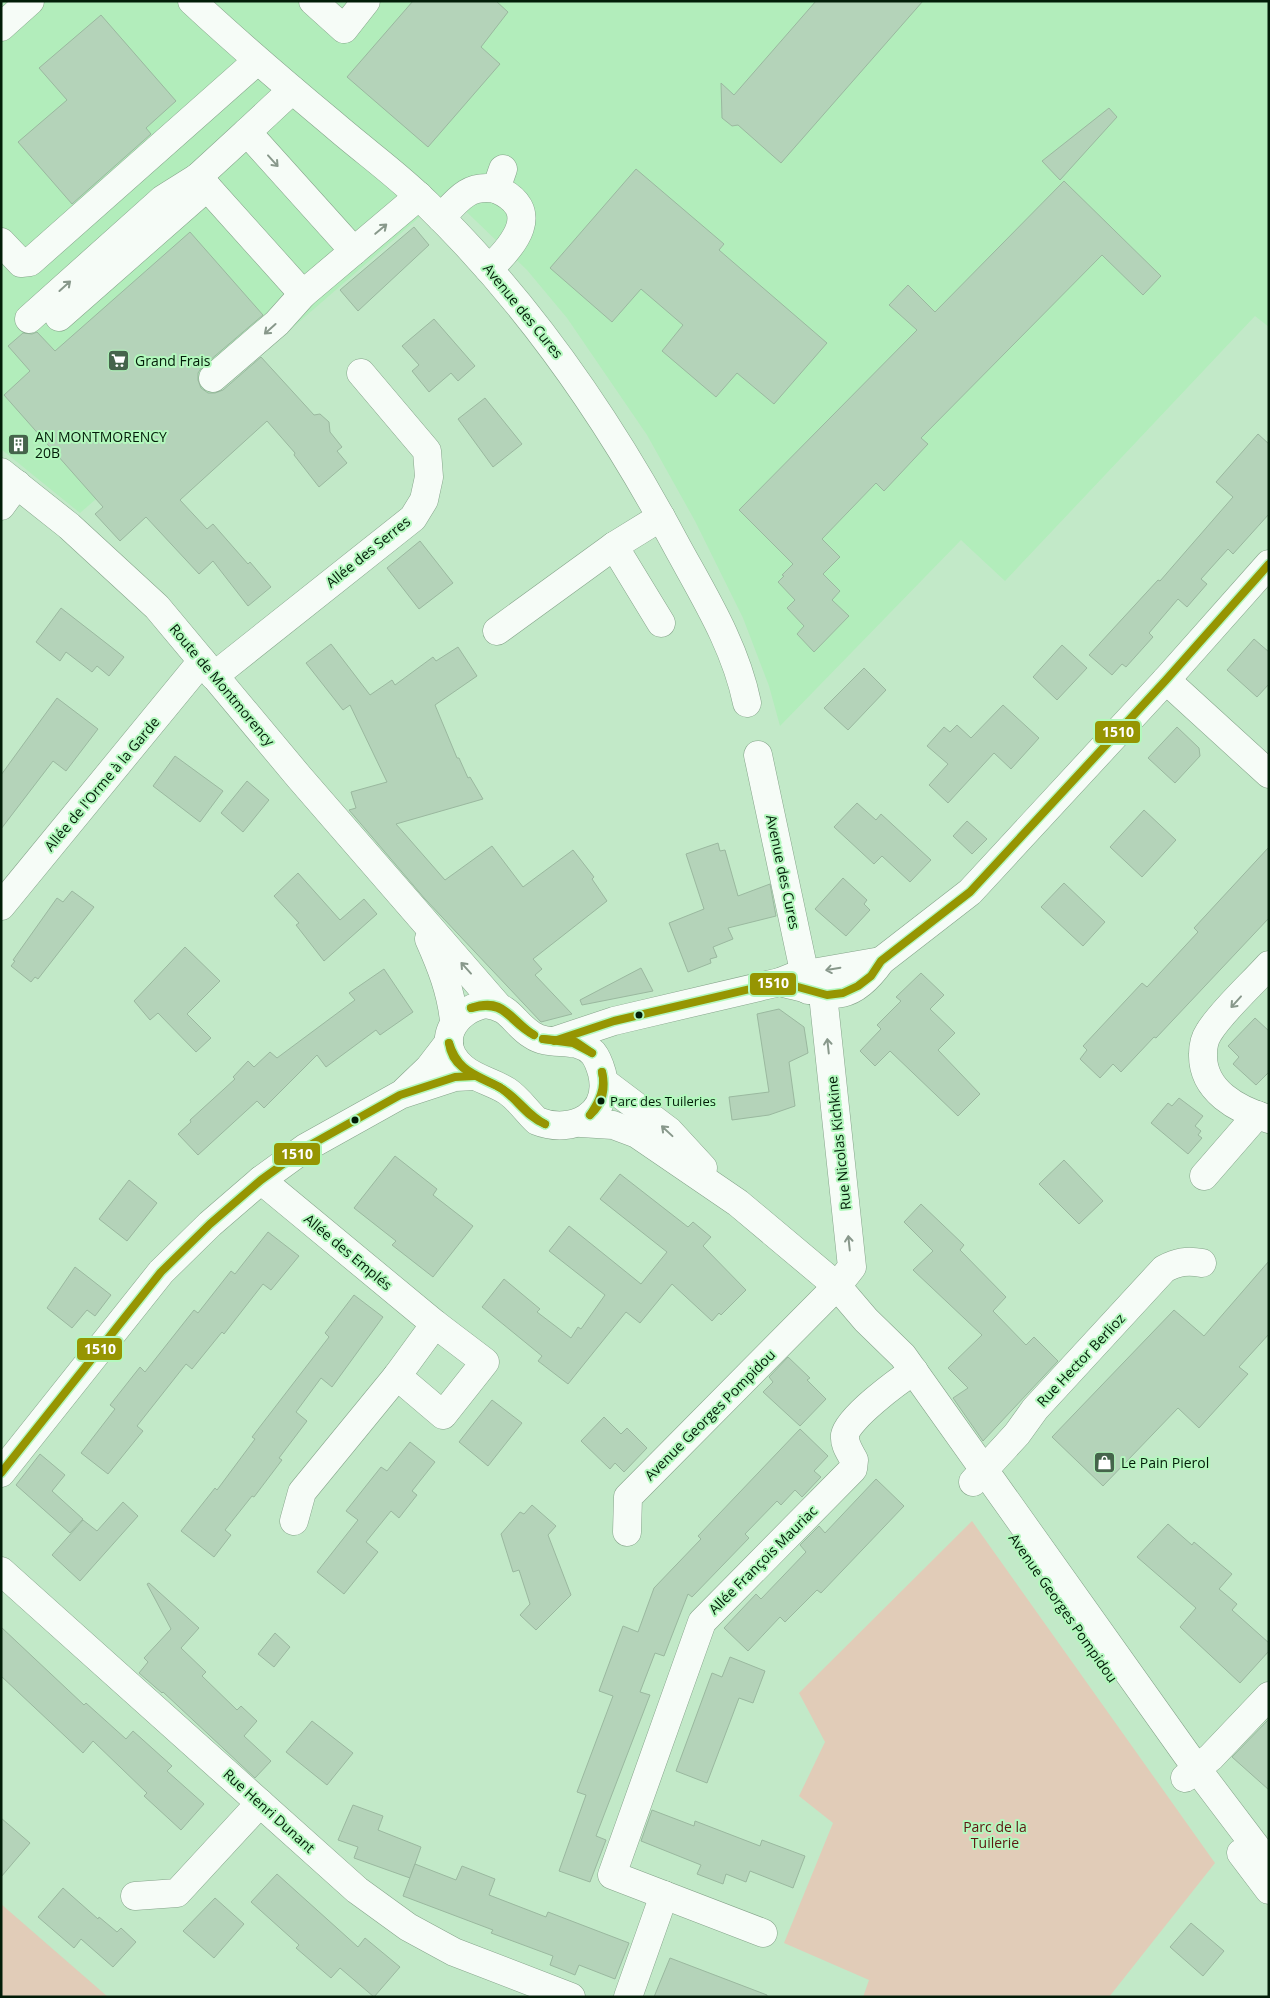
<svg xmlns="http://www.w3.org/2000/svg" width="1270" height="1998" viewBox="0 0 1270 1998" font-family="'Open Sans',sans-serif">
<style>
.built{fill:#b2edbb}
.green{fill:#e1ccb8}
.building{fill:#b4d3b9;stroke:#9ab89f}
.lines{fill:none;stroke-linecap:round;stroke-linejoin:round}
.minor-casing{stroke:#85a48a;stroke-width:29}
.major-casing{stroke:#85a48a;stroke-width:29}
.minor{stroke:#f6fcf7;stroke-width:28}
.major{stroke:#f6fcf7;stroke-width:28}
.bus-1-casing{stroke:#b3f8bd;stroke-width:11}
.bus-1{stroke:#969502;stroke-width:8}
.oneway{stroke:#88988b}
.bus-dot{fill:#021d08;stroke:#b3f8bd;stroke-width:2}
.labels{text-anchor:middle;stroke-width:4;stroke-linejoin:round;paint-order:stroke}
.bus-label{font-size:13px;fill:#021d08;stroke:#b3f8bd;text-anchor:start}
.street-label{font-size:14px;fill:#021d08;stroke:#b3f8bd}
.poi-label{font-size:14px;fill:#021d08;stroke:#b3f8bd;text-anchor:start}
.park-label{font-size:14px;fill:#5d1611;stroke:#b3f8bd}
.line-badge{stroke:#b3f8bd;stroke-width:2}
.badge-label{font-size:14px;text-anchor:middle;font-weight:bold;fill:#fff}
</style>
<rect width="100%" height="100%" fill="#c2e9c8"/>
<path class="built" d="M1 1H1269V327L1255 316 1005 581 961 540 780 726 769 686 743 618 695 521 647 435 567 318 527 270 447 193 80 513 1 449Z"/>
<g class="green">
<path d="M972 1521 1215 1863 1109 1997H863L869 1980 784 1943 833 1823 799 1796 825 1742 799 1693Z"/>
<path d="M1 1904 108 1997H1Z"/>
</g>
<g class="building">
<path d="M413 1H496L508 12 481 47 500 64 428 147 347 77Z"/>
<path d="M816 1H923L781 163 738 125 732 126 722 118 721 83 734 95Z"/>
<path d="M101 15 176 101 146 128 151 134 72 204 18 142 67 100 39 68Z"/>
<path d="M1109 108 1117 117 1060 180 1042 161Z"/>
<path d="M636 169 724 244 719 250 827 343 774 404 737 373 716 397 662 351 683 325 641 289 612 322 550 268Z"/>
<path d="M1064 181 1161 276 1143 295 1102 255 921 438 928 444 884 491 876 483 822 539 840 557 823 574 840 591 832 600 849 616 814 652 797 634 804 626 787 608 795 600 778 582 784 576 782 575 793 564 739 510 917 330 889 305 908 285 935 312Z"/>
<path d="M414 227 429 245 358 311 340 290Z"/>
<path d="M190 232 263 315 202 367 198 373V380L201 388 208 393H215L223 390 261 357 314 415 320 414 329 422 330 432 342 447 337 451 347 463 319 487 294 455 295 453 267 421 180 500 207 529 213 524 248 564 250 562 271 587 248 606 213 561 199 574 146 517 120 541 95 514 103 507 4 395 30 371 8 346 23 333 32 334 37 332 55 351Z"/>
<path d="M434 319 475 366 458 381 451 373 429 392 412 371 419 365 402 346Z"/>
<path d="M485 398 522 444 493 467 458 419Z"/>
<path d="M1258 434 1269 444V514L1233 554 1228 549 1201 579 1207 584 1187 607 1178 599 1149 633 1153 637 1126 667 1122 664 1112 675 1089 655 1158 580 1160 581 1233 497 1216 482Z"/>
<path d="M420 541 453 583 419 609 387 568Z"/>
<path d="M61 608 124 657 109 676 97 666 92 672 66 652 60 661 36 642Z"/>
<path d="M1254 639 1269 652V684L1257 697 1227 670Z"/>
<path d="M331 644 370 695 392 680 395 685 433 657 436 661 458 647 477 676 435 705 457 758H459L468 778 470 777 483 799 396 824 445 880 492 846 523 887 573 850 594 877 592 879 607 901 533 959 542 969 535 975 572 1014 541 1022 425 899 349 810 356 808 351 792 387 782 350 705 343 710 306 663Z"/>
<path d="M1062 645 1087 668 1057 700 1033 677Z"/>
<path d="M864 668 886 690 848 730 824 708Z"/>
<path d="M57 698 98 729 66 771 53 761 1 829V775Z"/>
<path d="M1003 705 1039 738 1011 769 994 753 948 803 929 785 948 764 927 746 944 727 950 732 957 725 971 738Z"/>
<path d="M1177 727 1199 748 1200 756 1175 783 1148 758Z"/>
<path d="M175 756 223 791 200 822 153 786Z"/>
<path d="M247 781 269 800 243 832 221 813Z"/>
<path d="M857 803 876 820 881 814 931 860 910 882 882 856 874 864 834 827Z"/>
<path d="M1144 810 1176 840 1142 877 1110 847Z"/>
<path d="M967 821 987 839 972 854 953 836Z"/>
<path d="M718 843 720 851 725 850 738 896 770 884 776 916 728 928 733 939 713 947 717 957 710 959 711 963 688 972 669 923 704 909 686 854Z"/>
<path d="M1269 847V918L1156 1038 1154 1037 1121 1072 1113 1064 1100 1078 1080 1059 1087 1050 1083 1046 1142 983 1147 987 1198 932 1194 928Z"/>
<path d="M298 873 340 920 364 899 377 914 324 961 296 925 299 923 274 896Z"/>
<path d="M843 878 867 900 864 904 870 910 846 936 815 909Z"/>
<path d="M1064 883 1105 922 1083 946 1041 907Z"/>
<path d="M72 891 94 907 38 979 35 977 31 982 11 966 15 961 13 960 57 898 63 902Z"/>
<path d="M185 947 220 981 187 1014 211 1038 196 1052 158 1013 150 1020 134 1001Z"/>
<path d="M641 968 653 991 582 1005 580 1000Z"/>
<path d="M384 969 413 1012 380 1035 376 1030 326 1067 317 1055 264 1108 257 1101 198 1155 178 1134 191 1122 190 1120 235 1079 233 1077 248 1061 254 1067 270 1052 277 1058 355 1000 349 993Z"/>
<path d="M921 973 944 995 930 1009 955 1033 938 1050 980 1094 958 1116 890 1051 875 1066 860 1051 881 1029 877 1025 901 1001 896 997Z"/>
<path d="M779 1009 804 1027 808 1053 789 1062 795 1106 769 1115 732 1120 729 1097 769 1092 757 1014Z"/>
<path d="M1255 1018 1269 1031V1072L1256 1085 1233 1064 1239 1057 1228 1046Z"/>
<path d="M1179 1098 1203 1116 1195 1126 1201 1131 1198 1135 1202 1138 1188 1154 1151 1123 1168 1103 1172 1106Z"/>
<path d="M395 1156 437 1189 433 1195 473 1226 433 1277 392 1245 396 1241 354 1208Z"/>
<path d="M1064 1160 1103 1201 1079 1224 1039 1184Z"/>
<path d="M620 1174 688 1227 693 1222 711 1237 703 1246 746 1290 721 1315 719 1313 712 1321 672 1284 640 1323 626 1312 568 1384 538 1361 542 1356 482 1307 504 1279 540 1309 537 1312 571 1338 578 1327 581 1329 605 1295 549 1251 569 1226 641 1284 667 1252 600 1199Z"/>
<path d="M129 1180 157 1203 127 1241 99 1219Z"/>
<path d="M921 1204 964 1245 960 1250 1006 1297 993 1311 1026 1345 1034 1337 1058 1361 983 1441 953 1398 968 1388 948 1368 982 1335 913 1270 933 1251 904 1222Z"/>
<path d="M268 1232 299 1256 271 1290 263 1284 224 1334 222 1332 192 1369 186 1364 137 1426 143 1431 108 1474 81 1453 115 1409 110 1405 140 1367 145 1372 194 1310 198 1313 231 1271 235 1274Z"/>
<path d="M1269 1261V1334L1239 1367 1248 1374 1199 1428 1178 1408 1103 1486 1052 1437 1174 1310 1204 1336Z"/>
<path d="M75 1267 111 1295 95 1316 87 1310 72 1328 47 1308Z"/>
<path d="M354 1295 383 1317 332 1387 321 1378 296 1412 307 1421 279 1458 282 1460 254 1497 252 1496 225 1530 231 1535 214 1557 181 1531 215 1488 217 1490 255 1439 252 1437 329 1337 325 1333Z"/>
<path d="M788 1357 810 1378 807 1380 826 1399 800 1426 763 1392 773 1382 769 1377Z"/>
<path d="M492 1400 522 1423 488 1466 459 1442Z"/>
<path d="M604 1417 621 1434 627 1428 647 1448 624 1472 615 1463 610 1469 581 1441Z"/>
<path d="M800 1429 828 1456 814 1471 821 1477 802 1497 795 1490 781 1505 777 1501 745 1534 749 1538 692 1597 688 1594 664 1656 655 1653 640 1692 650 1695 596 1836 606 1840 590 1882 559 1871 586 1795 577 1792 613 1696 599 1691 623 1626 638 1632 654 1588 701 1539 698 1536Z"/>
<path d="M410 1442 435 1462 412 1491 417 1495 399 1518 391 1511 366 1542 378 1552 344 1594 317 1572 358 1520 346 1511 381 1467 387 1471Z"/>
<path d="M40 1454 65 1475 52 1491 83 1519 70 1533 16 1485Z"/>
<path d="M876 1479 904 1506 821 1593 817 1590 785 1622 780 1617 748 1651 724 1628 756 1594 761 1599 806 1552 800 1545 819 1526 825 1533Z"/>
<path d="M123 1502 138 1516 80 1581 52 1555 83 1520 97 1531Z"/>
<path d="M532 1505 556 1526 548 1535 571 1595 536 1630 520 1615 530 1604 519 1570 513 1572 501 1534 520 1512 524 1514Z"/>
<path d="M1168 1524 1192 1545 1194 1542 1232 1574 1219 1589 1237 1604 1232 1610 1269 1643V1651L1240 1683 1180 1627 1196 1608 1137 1557Z"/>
<path d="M149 1583 199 1628 181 1648 206 1672 202 1676 237 1710 241 1706 257 1721 244 1736 271 1761 255 1778 163 1692 162 1693 139 1673 148 1662 144 1658 171 1629 147 1584Z"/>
<path d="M1 1627 84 1705 86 1703 126 1739 133 1731 172 1766 167 1771 204 1804 181 1830 144 1796 147 1793 93 1741 83 1753 1 1676Z"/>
<path d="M275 1633 290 1647 274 1667 258 1654Z"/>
<path d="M730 1657 765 1671 753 1703 739 1698 707 1783 676 1771 712 1673 722 1677Z"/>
<path d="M1269 1719V1790L1232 1757Z"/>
<path d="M312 1721 353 1753 327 1785 286 1752Z"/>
<path d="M353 1805 383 1816 378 1830 421 1847 410 1878 354 1858 358 1847 338 1840Z"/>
<path d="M652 1810 694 1826 695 1821 760 1846 762 1840 805 1856 793 1888 750 1871 746 1882 726 1874 723 1884 697 1874 701 1865 641 1841Z"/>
<path d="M1 1818 30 1843 1 1877Z"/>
<path d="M415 1864 456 1880 462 1866 495 1879 489 1895 546 1917 548 1912 629 1943 615 1979 579 1965 575 1975 563 1970 550 1965 553 1956 491 1933 493 1930 403 1896Z"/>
<path d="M277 1874 358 1947 365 1938 400 1967 374 1997 340 1968 331 1978 296 1948 299 1945 251 1902Z"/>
<path d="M63 1888 98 1919 99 1917 117 1932 121 1928 136 1942 113 1967 81 1939 74 1948 38 1917Z"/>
<path d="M215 1898 244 1924 214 1958 183 1931Z"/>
<path d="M1191 1923 1224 1951 1203 1976 1170 1947Z"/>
<path d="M670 1958 767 1995V1997H654Z"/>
</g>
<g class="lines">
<defs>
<g id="minor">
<path d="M192 1C238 44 285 84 333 124 364 151 398 175 427 204 528 302 608 418 674 541 702 593 735 644 747 703"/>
<path d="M313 1 344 29 366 1"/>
<path d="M1 27 30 1"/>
<path d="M292 90 247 132 354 251"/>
<path d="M198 177 303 294"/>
<path d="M441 218C458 199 469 184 496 189L503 169"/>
<path d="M1 242 21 263 30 262 257 61"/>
<path d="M489 269C514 245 544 210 496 189"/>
<path d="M59 317 207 187"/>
<path d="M29 319 163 199 198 177 247 132"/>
<path d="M213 378 277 323 303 294 419 196"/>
<path d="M1 506 17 484"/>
<path d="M614 546 661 623"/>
<path d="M497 631 614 546 661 517"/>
<path d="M214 676 413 518 424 500 429 477 427 451 361 373"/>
<path d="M1166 680 1269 774"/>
<path d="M758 755 808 990"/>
<path d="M1 906 202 661"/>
<path d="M1269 965C1251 985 1222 1011 1209 1032 1205 1038 1203 1046 1203 1054 1202 1091 1238 1110 1269 1119"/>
<path d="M780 982C828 993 847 1009 881 961L970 892 1166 680 1269 564"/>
<path d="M554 1041 614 1021 780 982 795 976 881 961"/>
<path d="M405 1091 429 1068 449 1042"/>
<path d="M1204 1176 1257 1115"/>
<path d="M261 1180 435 1324 397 1376 302 1492 294 1521"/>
<path d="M397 1376 443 1415 485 1362 435 1324"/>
<path d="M1 1473 161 1272 210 1224 261 1180 305 1148 400 1095 455 1077 474 1076"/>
<path d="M973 1482 1017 1434 1035 1409 1164 1269C1177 1262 1187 1260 1202 1263"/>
<path d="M627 1532 628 1497 837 1286 852 1267 824 1004 827 995"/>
<path d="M1 1571 357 1890 408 1927 454 1952 571 1997"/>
<path d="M1185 1778 1211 1757 1269 1696"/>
<path d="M135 1896 177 1893 260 1803"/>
<path d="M763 1933 612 1875 702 1622 853 1469 854 1460C850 1452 844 1445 845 1435 848 1418 898 1381 914 1371"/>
<path d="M628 1997 664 1895"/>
</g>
<g id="major">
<path d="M1 472 69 526 157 607 299 777 497 1005"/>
<path d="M429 939C441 966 451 991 454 1021"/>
<path d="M486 1004C511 1007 513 1023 532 1035 551 1048 575 1035 593 1053 598 1059 600 1066 602 1073 612 1115 572 1135 537 1121 527 1112 519 1099 507 1091 493 1082 476 1079 463 1068 434 1044 453 1010 486 1004Z"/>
<path d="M604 1082 669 1131 703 1168"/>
<path d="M581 1123 613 1125 637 1134 738 1203 837 1286 866 1320 903 1356 1197 1769 1269 1864"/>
<path d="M1241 1853 1269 1890"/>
</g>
</defs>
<use href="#minor" class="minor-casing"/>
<use href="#major" class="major-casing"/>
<use href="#minor" class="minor"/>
<use href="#major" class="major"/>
<defs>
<g id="bus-1">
<path d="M471 1008C505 996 510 1020 534 1035"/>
<path d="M471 1008C507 999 507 1021 534 1035"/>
<path d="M543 1039 576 1042 592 1053"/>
<path d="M543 1039 573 1043 592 1053"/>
<path d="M554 1041 614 1021 780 982 827 995 843 993 858 986 871 976 881 961 970 892 1166 680 1269 564"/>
<path d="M449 1043C458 1072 476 1074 499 1087"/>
<path d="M449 1043C452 1070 479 1077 499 1087"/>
<path d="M499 1087C517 1096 527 1115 545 1124"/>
<path d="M499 1087C516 1097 526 1117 545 1124"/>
<path d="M590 1115C599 1102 606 1088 602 1072"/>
<path d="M590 1115C603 1104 606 1088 602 1072"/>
<path d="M1 1473 161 1272 210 1224 261 1180 305 1148 400 1095 455 1077 474 1076"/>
</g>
</defs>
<use href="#bus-1" class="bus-1-casing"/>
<use href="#bus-1" class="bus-1"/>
</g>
<defs><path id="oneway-shaft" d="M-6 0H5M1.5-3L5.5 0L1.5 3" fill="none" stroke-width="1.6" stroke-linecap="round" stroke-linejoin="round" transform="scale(1.25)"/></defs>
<g class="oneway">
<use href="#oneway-shaft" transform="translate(273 161) rotate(48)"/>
<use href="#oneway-shaft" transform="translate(381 229) rotate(-40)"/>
<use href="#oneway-shaft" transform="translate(65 286) rotate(-42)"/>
<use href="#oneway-shaft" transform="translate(270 329) rotate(138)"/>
<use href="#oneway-shaft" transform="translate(466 968) rotate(-132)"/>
<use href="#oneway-shaft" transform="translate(833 969) rotate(170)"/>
<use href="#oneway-shaft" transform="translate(1236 1002) rotate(132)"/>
<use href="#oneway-shaft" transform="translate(828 1046) rotate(-96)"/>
<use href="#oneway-shaft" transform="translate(667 1131) rotate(-137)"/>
<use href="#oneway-shaft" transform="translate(849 1243) rotate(-96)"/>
</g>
<defs>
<symbol id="supermarket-square" viewBox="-11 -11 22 22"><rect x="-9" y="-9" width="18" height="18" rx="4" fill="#45644b" stroke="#b3f8bd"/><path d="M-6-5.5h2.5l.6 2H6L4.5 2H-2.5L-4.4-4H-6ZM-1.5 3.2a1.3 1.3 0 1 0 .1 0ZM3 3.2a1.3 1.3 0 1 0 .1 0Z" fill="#fff"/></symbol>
<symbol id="building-square" viewBox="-11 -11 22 22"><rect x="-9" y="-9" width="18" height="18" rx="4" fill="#45644b" stroke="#b3f8bd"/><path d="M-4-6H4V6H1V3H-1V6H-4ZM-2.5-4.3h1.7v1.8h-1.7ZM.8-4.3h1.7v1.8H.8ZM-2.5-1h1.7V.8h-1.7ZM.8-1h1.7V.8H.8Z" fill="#fff"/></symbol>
<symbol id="shop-square" viewBox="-11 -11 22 22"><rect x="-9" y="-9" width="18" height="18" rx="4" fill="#45644b" stroke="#b3f8bd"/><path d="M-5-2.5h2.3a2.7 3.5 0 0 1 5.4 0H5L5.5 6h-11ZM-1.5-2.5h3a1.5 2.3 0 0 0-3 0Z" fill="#fff"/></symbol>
</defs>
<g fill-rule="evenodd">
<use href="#supermarket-square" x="106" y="348" width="25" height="25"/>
<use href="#building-square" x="6" y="432" width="25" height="25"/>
<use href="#shop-square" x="1092" y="1450" width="25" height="25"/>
</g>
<g class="bus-dot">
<circle cx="639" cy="1015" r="4.5"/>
<circle cx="601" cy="1101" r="4.5"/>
<circle cx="355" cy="1120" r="4.5"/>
</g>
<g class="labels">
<g class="bus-label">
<text x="610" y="1106">Parc des Tuileries</text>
</g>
<g class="street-label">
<text transform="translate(523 311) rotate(51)" y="5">Avenue des Cures</text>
<text transform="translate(368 552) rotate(-39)" y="5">Allée des Serres</text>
<text transform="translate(222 685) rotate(50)" y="5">Route de Montmorency</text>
<text transform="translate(102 784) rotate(-50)" y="5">Allée de l'Orme à la Garde</text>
<text transform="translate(783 872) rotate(78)" y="5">Avenue des Cures</text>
<text transform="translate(839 1143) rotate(-96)" y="5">Rue Nicolas Kichkine</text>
<text transform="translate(348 1252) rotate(40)" y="5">Allée des Emplés</text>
<text transform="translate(1081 1360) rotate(-47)" y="5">Rue Hector Berlioz</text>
<text transform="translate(710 1415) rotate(-45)" y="5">Avenue Georges Pompidou</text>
<text transform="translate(763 1560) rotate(-45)" y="5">Allée François Mauriac</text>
<text transform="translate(1063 1608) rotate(55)" y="5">Avenue Georges Pompidou</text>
<text transform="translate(269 1811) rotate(42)" y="5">Rue Henri Dunant</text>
</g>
<g class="poi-label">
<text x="135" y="366">Grand Frais</text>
<text x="35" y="442">AN MONTMORENCY<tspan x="35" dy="16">20B</tspan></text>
<text x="1121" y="1468">Le Pain Pierol</text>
</g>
<g class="park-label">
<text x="995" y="1832">Parc de la<tspan x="995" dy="16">Tuilerie</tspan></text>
</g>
</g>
<g class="line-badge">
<rect x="1094" y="720" width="47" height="24" rx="5" fill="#969502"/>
<rect x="749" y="972" width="48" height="24" rx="5" fill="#969502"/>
<rect x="273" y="1142" width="48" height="24" rx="5" fill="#969502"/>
<rect x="76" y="1337" width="47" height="24" rx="5" fill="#969502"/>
</g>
<g class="badge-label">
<text x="1118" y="737">1510</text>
<text x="773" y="988">1510</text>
<text x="297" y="1159">1510</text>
<text x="100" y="1354">1510</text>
</g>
<rect width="1270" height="1998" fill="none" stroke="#021d08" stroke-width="5"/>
</svg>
